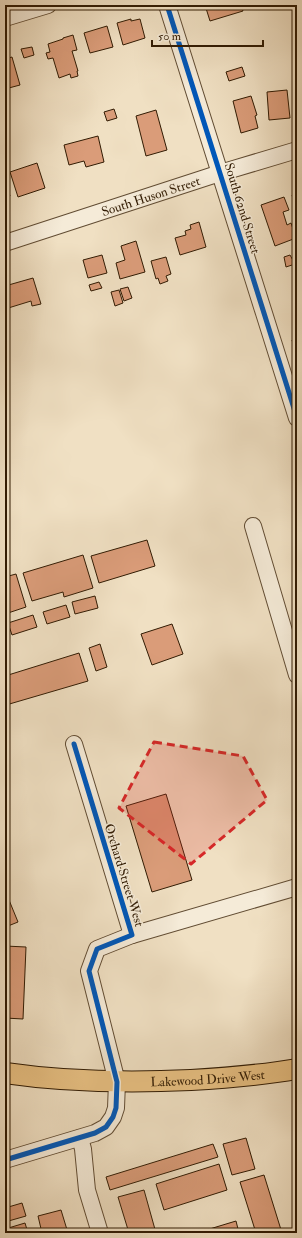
<svg xmlns="http://www.w3.org/2000/svg" width="302" height="1238" viewBox="0 0 302 1238" font-family="'IM FELL Double Pica',serif">
<style>
.building{fill:#da9c79;stroke:#311b03}
.lines{fill:none;stroke-linecap:round;stroke-linejoin:round}
.minor-casing{stroke:#614c33;stroke-width:18}
.major-casing{stroke:#311b03;stroke-width:22}
.minor{stroke:#f5ebd8;stroke-width:16}
.major{stroke:#e8c082;stroke-width:20}
.cycleway-casing{stroke:#f5ebd8;stroke-width:8}
.cycleway{stroke:#0057b8;stroke-width:5}
.marked{fill:#d62828;fill-opacity:0.2;stroke:#d62828;stroke-width:3;stroke-dasharray:8 5;stroke-linejoin:round}
.labels{text-anchor:middle;stroke-width:3;stroke-linejoin:round;paint-order:stroke}
.street-label{font-size:13px;fill:#311b03;stroke:#f5ebd8}
</style>
<rect width="100%" height="100%" fill="#f0e0c3"/>
<filter id="stains"><feTurbulence type="fractalNoise" baseFrequency=".005" numOctaves="4"/><feColorMatrix values="0 0 0 0 .2 0 0 0 0 .09 0 0 0 0 .02 0 0 0 .5 -.17"/></filter>
<radialGradient id="worn" r=".72"><stop offset=".6" stop-color="#630" stop-opacity="0"/><stop offset="1" stop-color="#630" stop-opacity=".3"/></radialGradient>
<g class="building">
<path d="M205 5H241L243 11 210 21Z"/>
<path d="M131 19V21L140 19 145 38 123 45 117 23Z"/>
<path d="M107 26 113 47 90 53 84 33Z"/>
<path d="M73 35 77 50 72 51 78 71H77L78 76 71 78 70 74 59 78 53 58 48 59 46 53 50 52 48 44 63 39V38Z"/>
<path d="M32 47 34 55 24 58 21 49Z"/>
<path d="M12 57 20 85 5 89V59Z"/>
<path d="M242 67 245 76 229 81 226 72Z"/>
<path d="M287 90 290 118 269 120 267 92Z"/>
<path d="M251 96 257 115 255 116 258 128 241 133 233 101Z"/>
<path d="M114 109 117 118 107 121 104 112Z"/>
<path d="M156 110 167 150 146 156 136 116Z"/>
<path d="M98 136 104 162 86 167 84 161 69 165 64 145Z"/>
<path d="M37 163 45 188 18 197 10 172Z"/>
<path d="M5 180 10 196 5 197Z"/>
<path d="M297 193V212L292 195Z"/>
<path d="M284 197 289 210 283 212 287 225 291 223 296 238 275 246 261 205Z"/>
<path d="M199 222 206 247 180 255 175 238 186 235 185 231 191 229 190 225Z"/>
<path d="M136 241 145 272 120 279 116 263 125 260 121 246Z"/>
<path d="M102 255 107 273 88 278 83 260Z"/>
<path d="M290 255 295 264 286 267 284 257Z"/>
<path d="M166 257 171 274 166 276 168 281 160 284 158 278 156 279 151 261Z"/>
<path d="M33 278 41 304 32 306 31 301 5 309V286Z"/>
<path d="M99 282 102 288 91 291 89 285Z"/>
<path d="M128 287 132 298 124 301 120 289Z"/>
<path d="M119 290 123 303 115 306 111 292Z"/>
<path d="M297 306V318L293 307Z"/>
<path d="M297 339V357L292 340Z"/>
<path d="M147 540 155 566 99 583 91 556Z"/>
<path d="M83 555 93 588 64 597 63 592 32 601 23 573Z"/>
<path d="M16 574 26 607 5 614V577Z"/>
<path d="M95 596 98 608 75 614 72 602Z"/>
<path d="M66 605 70 617 47 624 43 612Z"/>
<path d="M33 615 37 627 12 635 8 623Z"/>
<path d="M172 624 183 654 152 665 141 634Z"/>
<path d="M100 644 107 667 96 671 89 648Z"/>
<path d="M79 653 88 681 6 705 5 701V676Z"/>
<path d="M166 794 192 880 152 892 126 806Z"/>
<path d="M9 900 18 922 8 926 5 918V901Z"/>
<path d="M5 946 26 947 23 1019 5 1018Z"/>
<path d="M246 1138 255 1169 232 1175 223 1144Z"/>
<path d="M213 1144 218 1157 110 1190 106 1177Z"/>
<path d="M219 1164 227 1190 164 1210 156 1184Z"/>
<path d="M264 1175 282 1233H256L240 1182Z"/>
<path d="M144 1190 156 1233H129L118 1197Z"/>
<path d="M22 1203 26 1216 5 1222V1208Z"/>
<path d="M61 1210 68 1233H42L38 1216Z"/>
<path d="M236 1221 239 1233H203V1231Z"/>
<path d="M25 1223 28 1233H5V1229Z"/>
</g>
<g class="lines">
<defs>
<g id="minor">
<path d="M167 5 297 418"/>
<path d="M5 18 48 5"/>
<path id="s1" d="M5 243 220 173 297 150"/>
<path d="M253 526 297 675"/>
<path d="M132 935 297 887"/>
<path d="M80 1138 83 1149 87 1190 100 1233"/>
<path d="M5 1160 95 1133 106 1127 113 1117 116 1108 117 1082 89 971 97 949 132 935 74 744"/>
</g>
<g id="major">
<path id="s2" d="M5 1073C67 1082 129 1083 191 1080 226 1078 262 1075 297 1069"/>
</g>
</defs>
<use href="#minor" class="minor-casing"/>
<use href="#major" class="major-casing"/>
<use href="#minor" class="minor"/>
<use href="#major" class="major"/>
<defs>
<g id="cycleway">
<path d="M167 5 297 418"/>
<path d="M5 1160 95 1133 106 1127 113 1117 116 1108 117 1082 89 971 97 949 132 935 74 744"/>
</g>
</defs>
<use href="#cycleway" class="cycleway-casing"/>
<use href="#cycleway" class="cycleway"/>
</g>
<path class="marked" d="M154 742 243 756 267 800 191 864 119 808Z"/>
<g class="labels">
<g class="street-label">
<text dy="5" stroke="none"><textPath href="#s1" startOffset="153">South Huson Street</textPath></text>
<text transform="translate(243 208) rotate(73)" y="5">South 62nd Street</text>
<text transform="translate(125 875) rotate(73)" y="5">Orchard Street West</text>
<text dy="5" stroke="none"><textPath href="#s2" startOffset="203">Lakewood Drive West</textPath></text>
</g>
</g>
<rect width="302" height="1238" fill="none" stroke="#f0e0c3" stroke-width="20"/>
<rect x="6" y="6" width="290" height="1226" fill="none" stroke="#311b03" stroke-width="2"/>
<rect x="10" y="10" width="282" height="1218" fill="none" stroke="#311b03"/>
<path d="M152 40v6h111v-6" fill="none" stroke="#311b03" stroke-width="2"/>
<text x="158" y="40" font-size="12" fill="#311b03" stroke="#f5ebd8" stroke-width="3" paint-order="stroke">50 m</text>
<rect width="100%" height="100%" filter="url(#stains)"/>
<rect width="100%" height="100%" fill="url(#worn)"/>
</svg>
